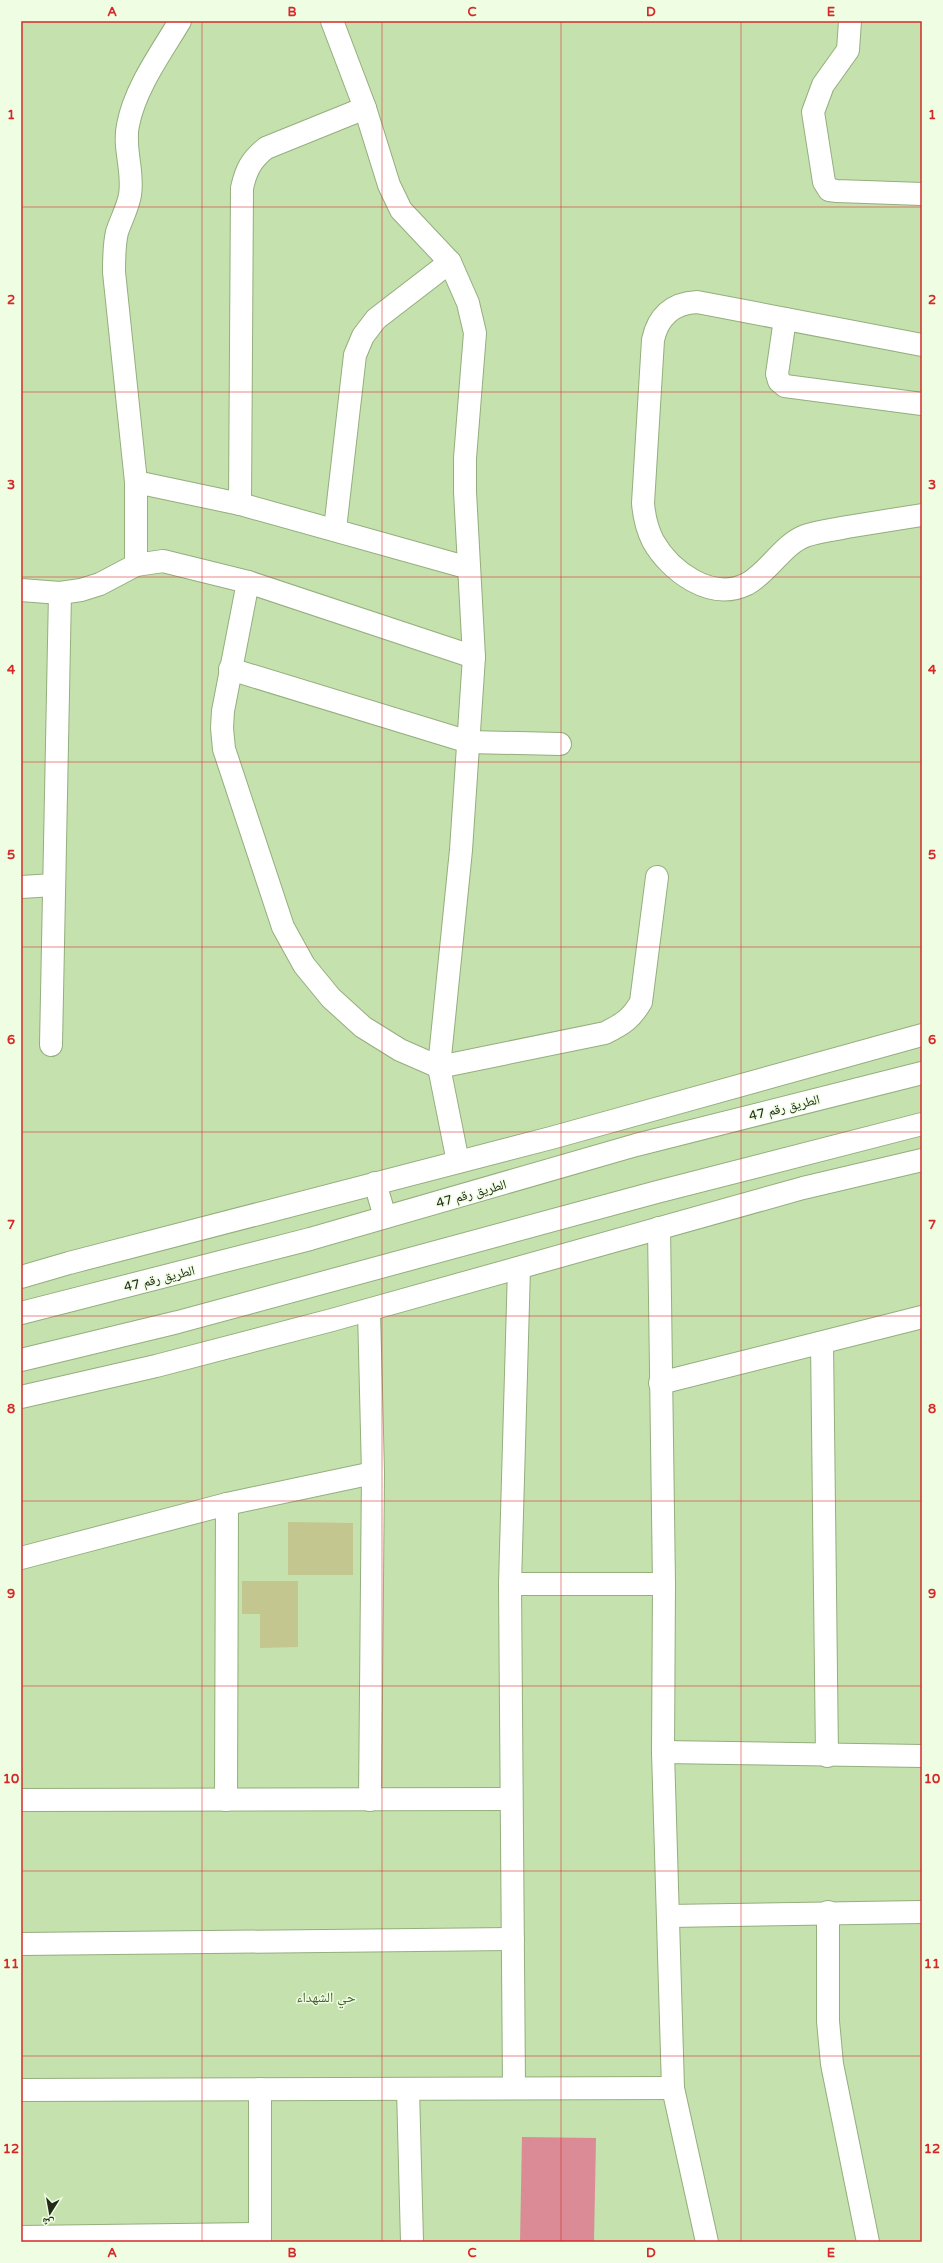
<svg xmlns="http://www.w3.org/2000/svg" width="943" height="2263" viewBox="0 0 943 2263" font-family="'Varela Round','Noto Naskh Arabic',sans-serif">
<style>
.green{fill:#da8b96}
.building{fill:#c3c68e}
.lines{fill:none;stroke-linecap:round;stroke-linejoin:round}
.minor-casing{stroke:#94ae7d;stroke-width:24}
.highway-casing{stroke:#94ae7d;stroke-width:24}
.minor{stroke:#fff;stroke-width:22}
.highway{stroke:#fff;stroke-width:22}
.grid{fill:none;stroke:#d62828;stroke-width:1;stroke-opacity:0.55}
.labels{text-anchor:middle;stroke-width:3;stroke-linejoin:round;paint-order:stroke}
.street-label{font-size:13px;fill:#212b17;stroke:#effde3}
.neighbourhood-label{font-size:14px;fill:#485f31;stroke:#effde3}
.neatline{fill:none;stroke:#d62828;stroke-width:1.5}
.grid-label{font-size:13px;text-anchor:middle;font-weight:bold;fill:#d62828}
</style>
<rect width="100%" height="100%" fill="#c5e1ae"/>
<path class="green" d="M522 2137 596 2138 594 2242H520Z"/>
<g class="building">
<path d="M288 1522 353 1523V1575H288Z"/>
<path d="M242 1581H298V1647L260 1648V1614H242Z"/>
</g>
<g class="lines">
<defs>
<g id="minor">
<path d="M332 21 365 108 389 185 401 210 450 262 468 303 475 333 465 458V492L474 657 461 850 439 1067 458 1162"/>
<path d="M850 21 848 50 823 85 813 112 824 182 829 190 837 191 922 194"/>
<path d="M785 319 777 374 779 381 785 386 922 404"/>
<path d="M922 345 697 302C673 303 658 316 653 340L643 503C644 516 647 529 653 541 670 571 711 602 747 584 769 572 782 545 805 536 818 531 833 530 847 527 872 523 897 519 922 515"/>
<path d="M136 482 240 504 469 568"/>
<path d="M240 504 242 188C246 170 251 160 266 148L365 108"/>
<path d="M335 529 355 355 363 336 376 319 450 262"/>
<path d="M136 565V482L114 272C114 259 114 245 117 232 121 220 128 207 130 195 134 171 123 148 128 125 135 88 161 53 180 21"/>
<path d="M248 582 223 711 222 728 224 749 283 927 304 965 331 998 363 1027 400 1050 439 1067 605 1033C623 1024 631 1019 641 1002L657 877"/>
<path d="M21 590 60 593 81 590 100 584 136 565 163 561 248 582 474 657"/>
<path d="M230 669 469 742 560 744"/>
<path d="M21 887 54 885"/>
<path d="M51 1045 60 593"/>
<path d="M659 1228 664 1584 663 1752 673 2088 707 2242"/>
<path d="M21 1277 69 1263 551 1138 922 1035"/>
<path d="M369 1310 373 1473 370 1800"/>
<path d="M822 1343 827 1756"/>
<path d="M660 1383 922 1317"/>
<path d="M21 1397 156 1366 332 1320 803 1188 922 1160"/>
<path d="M21 1558 227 1504 373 1473"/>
<path d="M510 1584H664"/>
<path d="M663 1752 922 1756"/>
<path d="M21 1800 511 1799"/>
<path d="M226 1800 227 1504"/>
<path d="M828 1912V2021L832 2064 868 2242"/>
<path d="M668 1916 922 1912"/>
<path d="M21 1944 513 1939"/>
<path d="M514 2088 510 1584 519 1268"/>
<path d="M260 2089V2242"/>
<path d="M408 2089 412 2242"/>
<path d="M21 2090 673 2088"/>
<path d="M21 2237 260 2234"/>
</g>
<g id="highway">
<path d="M375 1183 385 1217"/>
<path d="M21 1313 310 1239 636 1145 922 1073"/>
<path d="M21 1360 178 1322 657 1192 922 1124"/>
</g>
</defs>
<use href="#minor" class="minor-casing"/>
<use href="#highway" class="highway-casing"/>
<use href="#minor" class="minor"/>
<use href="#highway" class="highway"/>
</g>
<path class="grid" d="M202 21V2242M382 21V2242M561 21V2242M741 21V2242M21 207H922M21 392H922M21 577H922M21 762H922M21 947H922M21 1132H922M21 1316H922M21 1501H922M21 1686H922M21 1871H922M21 2056H922"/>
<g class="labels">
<g class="street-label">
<text transform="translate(784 1107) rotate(-14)" y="5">الطريق رقم 47</text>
<text transform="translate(471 1193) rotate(-16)" y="5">الطريق رقم 47</text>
<text transform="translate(159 1278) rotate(-14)" y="5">الطريق رقم 47</text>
</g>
<g class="neighbourhood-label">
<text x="326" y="2002">حي الشهداء</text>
</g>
</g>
<rect width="943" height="2263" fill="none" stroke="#effde3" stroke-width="44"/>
<g transform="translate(50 2213) rotate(191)" stroke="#effde3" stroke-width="3" paint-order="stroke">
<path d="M0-3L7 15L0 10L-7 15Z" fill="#212b17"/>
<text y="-6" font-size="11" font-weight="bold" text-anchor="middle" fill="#212b17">ش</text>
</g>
<rect x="22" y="22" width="899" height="2219" class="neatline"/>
<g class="grid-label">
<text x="112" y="16">A</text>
<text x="292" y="16">B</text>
<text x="472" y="16">C</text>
<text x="651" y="16">D</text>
<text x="831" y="16">E</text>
<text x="11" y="119">1</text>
<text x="932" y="119">1</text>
<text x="11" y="304">2</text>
<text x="932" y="304">2</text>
<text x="11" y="489">3</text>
<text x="932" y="489">3</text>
<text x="11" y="674">4</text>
<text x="932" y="674">4</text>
<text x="11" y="859">5</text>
<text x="932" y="859">5</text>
<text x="11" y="1044">6</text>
<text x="932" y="1044">6</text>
<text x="11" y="1229">7</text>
<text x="932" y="1229">7</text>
<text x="11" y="1413">8</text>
<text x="932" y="1413">8</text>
<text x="11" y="1598">9</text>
<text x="932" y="1598">9</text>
<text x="11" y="1783">10</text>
<text x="932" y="1783">10</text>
<text x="11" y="1968">11</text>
<text x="932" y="1968">11</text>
<text x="11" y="2153">12</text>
<text x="932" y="2153">12</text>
<text x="112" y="2257">A</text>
<text x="292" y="2257">B</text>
<text x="472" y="2257">C</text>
<text x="651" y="2257">D</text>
<text x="831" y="2257">E</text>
</g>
</svg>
